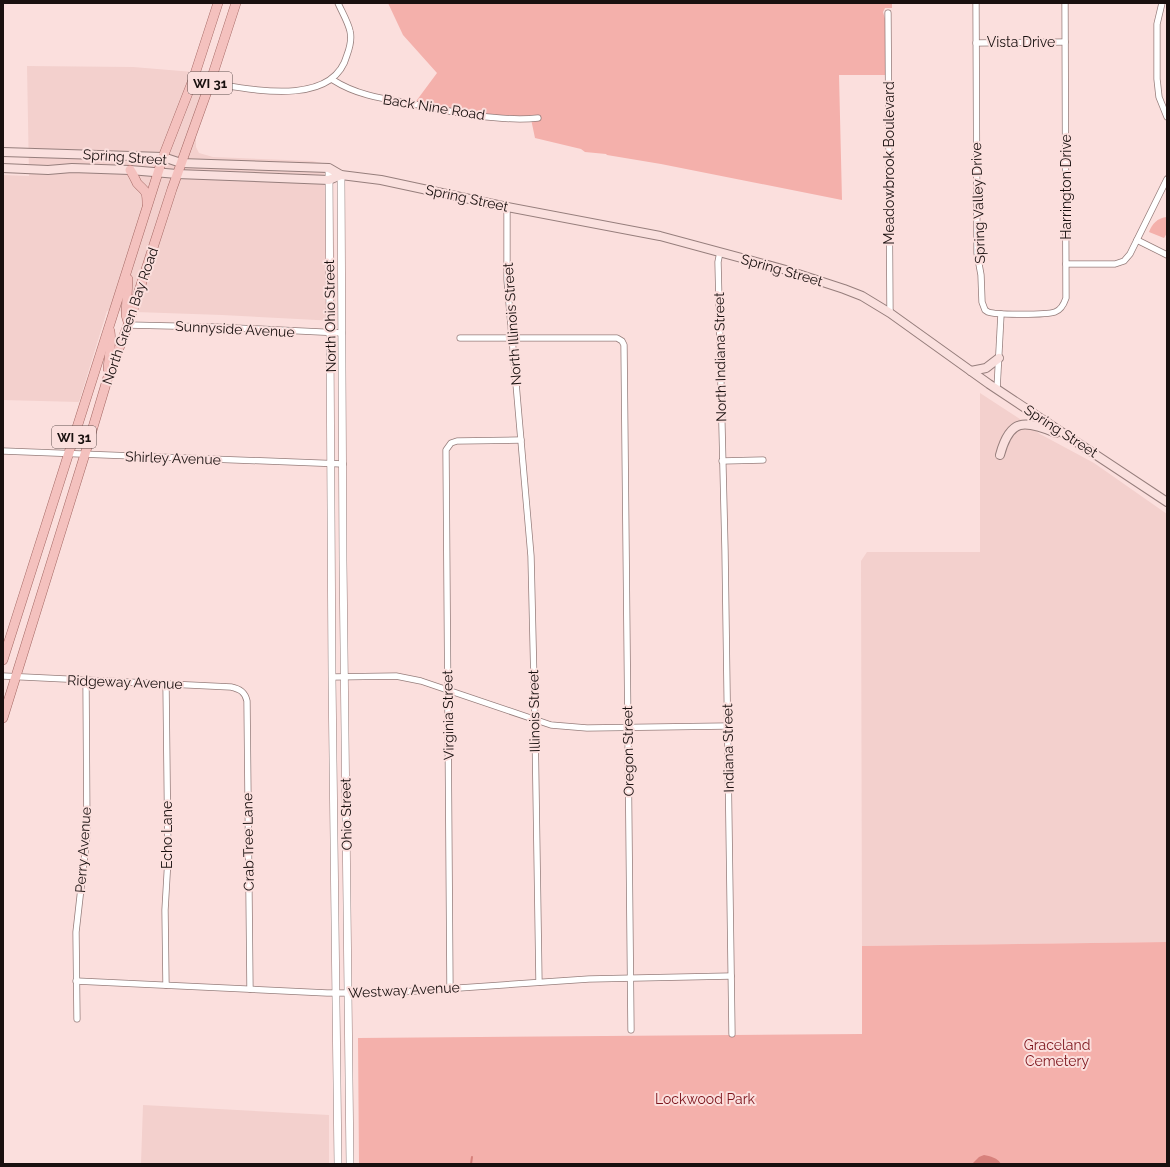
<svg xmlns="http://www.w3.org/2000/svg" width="1170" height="1167" viewBox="0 0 1170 1167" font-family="Raleway,sans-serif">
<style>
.built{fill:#f3d0cd}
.green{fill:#f4b0ab}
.water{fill:#d7817c}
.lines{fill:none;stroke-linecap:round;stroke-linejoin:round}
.stream{stroke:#d7817c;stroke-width:2}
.minor-casing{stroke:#967e7c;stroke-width:7}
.tertiary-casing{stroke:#967e7c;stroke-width:8}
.secondary-casing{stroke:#967e7c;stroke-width:10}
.primary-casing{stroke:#a36864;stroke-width:10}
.minor{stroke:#fff;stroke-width:5.5}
.tertiary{stroke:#fff;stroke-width:7}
.secondary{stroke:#fae0de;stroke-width:8}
.primary{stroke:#f4c1be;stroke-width:9}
.labels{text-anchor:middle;stroke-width:4;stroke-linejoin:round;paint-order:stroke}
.shield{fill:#fbdfdd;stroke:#5d4e4d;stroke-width:1}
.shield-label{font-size:13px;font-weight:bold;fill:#19100f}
.street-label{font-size:14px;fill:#19100f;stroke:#fbdfdd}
.park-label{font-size:14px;fill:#7c141c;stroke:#fbdfdd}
</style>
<rect width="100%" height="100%" fill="#fbdfdd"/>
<g class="built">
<path d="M27 66 133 67 217 74 196 135V147L199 153 213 157 312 161 332 165 336 321 222 315 107 311 79 402 3 400V175L29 176Z"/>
<path d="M980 393 1023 421 1040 434 1094 463 1167 514V942L862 946 861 561 867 552H980Z"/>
<path d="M143 1105 329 1115V1164H141Z"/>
</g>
<g class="green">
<path d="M388 3H892V8H885L883 12 886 22 887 75H839L842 200 661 164 607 155 606 154 585 152 581 149 535 138 531 119 502 117 414 104 437 73 403 35Z"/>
<path d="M1167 217V233L1164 238 1149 232C1152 224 1157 218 1167 217Z"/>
<path d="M1167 942V1164H359L358 1038 862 1034V946Z"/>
</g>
<path class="water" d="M984 1155C990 1156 998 1158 1001 1164H972L979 1157Z"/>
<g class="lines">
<path class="stream" d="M471 1164 472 1157"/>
<defs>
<g id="minor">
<path d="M976 3 977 253 981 275 982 302 985 310 988 312C996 315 1047 315 1055 312 1061 310 1064 304 1066 298L1065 3"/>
<path d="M1162 3 1157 24V79L1159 97 1167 117"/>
<path d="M888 13 890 313"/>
<path d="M976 43 1065 42"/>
<path d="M333 80C358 96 385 99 414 104 451 112 501 122 538 118"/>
<path d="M210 83C250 89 333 108 347 55 350 47 352 39 350 31 348 22 342 12 338 3"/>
<path d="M507 207V280L531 556 535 726 539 982"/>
<path d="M1137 240 1167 255"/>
<path d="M720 252 718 262 725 550 732 1034"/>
<path d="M1066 264H1115L1124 261 1130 254 1167 179"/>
<path d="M128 325 215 327 342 333"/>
<path d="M460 338H617L622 341 624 345 631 1030"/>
<path d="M997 389 1001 314"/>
<path d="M3 451 343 464"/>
<path d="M722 461 763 460"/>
<path d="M3 676 231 687C240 689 245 692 247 701L250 989"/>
<path d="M332 677 396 676 421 681 551 725 587 728 727 726"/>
<path d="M76 981 327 993H386L589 979 731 976"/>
<path d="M166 985 165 910 168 858 166 684"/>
<path d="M450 988 446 450 451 443 457 441 521 440"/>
<path d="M77 1019 76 932 87 835 86 681"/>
</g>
<g id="tertiary">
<path d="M329 168 332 677 338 1164"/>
<path d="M341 175 343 561 350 1164"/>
</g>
<g id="secondary">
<path d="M3 152 163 157 181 163 329 168 341 175 381 180 507 207 660 236 786 270 844 289 862 296 890 313 989 384 1167 502"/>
<path d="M3 168 48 170 72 168 130 170 177 174 329 180 341 175"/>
<path d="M971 371 986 368 999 358"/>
<path d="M1000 455C1010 418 1024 420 1056 433"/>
</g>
<g id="primary">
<path d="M130 170C133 174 135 179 137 183 145 192 147 189 147 204"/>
<path d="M128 322 126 315 128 279"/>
<path d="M108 369C109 356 112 343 110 331"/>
<path d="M3 660 163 157 193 80 218 3"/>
<path d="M3 718 85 454 108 377 128 325 172 189 210 83 236 3"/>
</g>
</defs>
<use href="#minor" class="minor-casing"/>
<use href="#tertiary" class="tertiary-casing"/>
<use href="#secondary" class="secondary-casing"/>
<use href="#primary" class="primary-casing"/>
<use href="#minor" class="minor"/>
<use href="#tertiary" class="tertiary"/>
<use href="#secondary" class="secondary"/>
<use href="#primary" class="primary"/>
</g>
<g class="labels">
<g class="shield">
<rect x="188" y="72" width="44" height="22" rx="3"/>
<rect x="52" y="426" width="44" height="22" rx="3"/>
</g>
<g class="shield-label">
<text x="210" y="88">WI 31</text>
<text x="74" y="442">WI 31</text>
</g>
<g class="street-label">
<text x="1021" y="47">Vista Drive</text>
<text transform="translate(434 107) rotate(9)" y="5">Back Nine Road</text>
<text transform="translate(125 157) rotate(4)" y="5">Spring Street</text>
<text transform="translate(889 163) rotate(-90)" y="5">Meadowbrook Boulevard</text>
<text transform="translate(1066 187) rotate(-90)" y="5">Harrington Drive</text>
<text transform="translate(467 198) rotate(12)" y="5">Spring Street</text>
<text transform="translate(978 203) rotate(-92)" y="5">Spring Valley Drive</text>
<text transform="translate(782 270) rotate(16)" y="5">Spring Street</text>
<text transform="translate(130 316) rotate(-71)" y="5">North Green Bay Road</text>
<text transform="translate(330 316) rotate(-91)" y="5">North Ohio Street</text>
<text transform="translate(512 324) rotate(-94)" y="5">North Illinois Street</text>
<text transform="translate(235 329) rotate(3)" y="5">Sunnyside Avenue</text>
<text transform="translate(720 357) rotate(-91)" y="5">North Indiana Street</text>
<text transform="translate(1061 431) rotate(33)" y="5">Spring Street</text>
<text transform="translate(173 458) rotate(2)" y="5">Shirley Avenue</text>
<text transform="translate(125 682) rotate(2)" y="5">Ridgeway Avenue</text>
<text transform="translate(534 711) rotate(-91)" y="5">Illinois Street</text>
<text transform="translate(448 715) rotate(-91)" y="5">Virginia Street</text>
<text transform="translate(728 748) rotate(-91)" y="5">Indiana Street</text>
<text transform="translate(628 751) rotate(-91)" y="5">Oregon Street</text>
<text transform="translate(346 814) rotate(-91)" y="5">Ohio Street</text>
<text transform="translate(167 835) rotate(-90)" y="5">Echo Lane</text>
<text transform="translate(248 842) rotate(-91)" y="5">Crab Tree Lane</text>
<text transform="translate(83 850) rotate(-86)" y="5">Perry Avenue</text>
<text transform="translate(404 990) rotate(-3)" y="5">Westway Avenue</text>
</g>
<g class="park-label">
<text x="1057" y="1050">Graceland<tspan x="1057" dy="16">Cemetery</tspan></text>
<text x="705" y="1104">Lockwood Park</text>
</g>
</g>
<rect width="1170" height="1167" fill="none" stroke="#19100f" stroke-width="8"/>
</svg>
